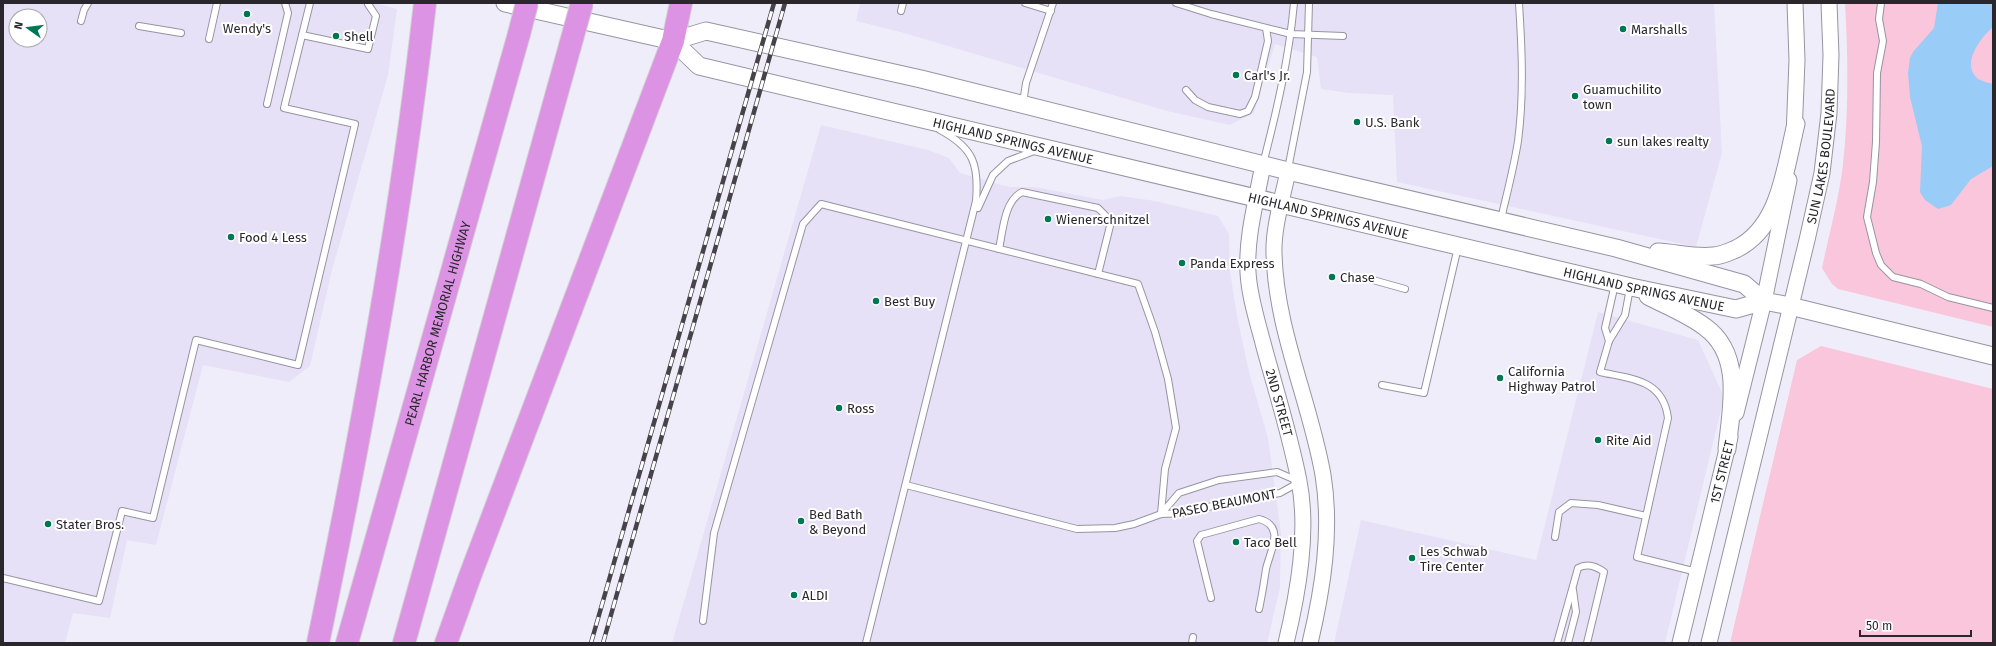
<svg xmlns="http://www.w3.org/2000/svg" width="1996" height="646" viewBox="0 0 1996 646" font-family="'Fira Sans',sans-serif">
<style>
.built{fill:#e6e1f6;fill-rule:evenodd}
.green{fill:#f9c6dc}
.water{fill:#99ccf6}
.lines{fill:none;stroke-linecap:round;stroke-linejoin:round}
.service-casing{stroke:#9794a1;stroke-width:8}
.tertiary-casing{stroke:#9794a1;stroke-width:17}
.secondary-casing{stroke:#9794a1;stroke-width:19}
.motorway-casing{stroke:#d0cfd1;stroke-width:24}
.service{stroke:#fff;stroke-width:6}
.tertiary{stroke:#fff;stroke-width:15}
.secondary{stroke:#fff;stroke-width:17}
.motorway{stroke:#dd93e4;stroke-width:22}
.rail-casing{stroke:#46444a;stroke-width:4.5}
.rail{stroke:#fff;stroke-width:3;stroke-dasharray:9;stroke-linecap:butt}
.motorway-bridge-casing{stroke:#d0cfd1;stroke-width:24;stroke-linecap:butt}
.motorway-bridge{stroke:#dd93e4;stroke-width:22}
.poi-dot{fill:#007753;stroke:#fff;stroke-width:1.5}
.labels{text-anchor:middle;stroke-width:4;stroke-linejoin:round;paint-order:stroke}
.poi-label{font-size:13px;fill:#29272c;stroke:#fff;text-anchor:start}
.street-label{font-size:13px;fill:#29272c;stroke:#fff}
</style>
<rect width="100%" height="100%" fill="#f0edfb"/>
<g class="built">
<path d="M3 3H375L397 9 388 75 332 270 310 366 289 382 203 365 156 545 127 540 110 618 73 613 65 643H3ZM16 16H40V40H16Z"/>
<path d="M860 3H1714L1722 153 1696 247 1397 182 1393 95 1349 93 1321 89 1317 57 1275 44 1254 113 1230 125 1167 111 904 33 856 21Z"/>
<path d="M821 125 928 150 949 158 960 173 1009 187H1035L1103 200 1121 196 1155 201 1218 216 1229 234 1230 271 1237 316 1249 372 1268 438 1281 533 1280 588 1267 643H672Z"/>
<path d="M1598 312 1698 340 1724 397 1665 643H1334L1361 520 1536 560Z"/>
</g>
<g class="green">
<path d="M1845 3H1993V327L1838 289 1832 284 1822 268C1829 234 1839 199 1843 164 1849 110 1848 57 1845 3Z"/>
<path d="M1821 346 1993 389V643H1730L1797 360Z"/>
</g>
<path class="water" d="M1938 3H1993V27C1981 37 1960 64 1978 79 1982 81 1989 83 1993 84V166L1971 179 1951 205 1938 209 1925 200 1920 192 1922 146 1910 97 1908 73 1910 58 1913 52 1934 28Z"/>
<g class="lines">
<defs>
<g id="service">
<path d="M1025 3 1051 11"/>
<path d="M1176 3 1211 14 1291 34 1343 36"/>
<path d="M1881 3 1879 19 1883 41 1877 73 1876 142 1873 182 1867 217 1876 253 1881 265 1893 277 1921 284 1948 297 1993 308"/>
<path d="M901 11 903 3"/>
<path d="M81 21 84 10 88 3"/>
<path d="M139 26 181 33"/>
<path d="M302 35 368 49 376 16 368 4"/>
<path d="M209 39 217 3"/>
<path d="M1186 90 1195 100 1208 107 1240 114 1248 111 1255 97 1268 41 1266 28"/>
<path d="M1023 103 1026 83 1053 3"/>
<path d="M267 104 288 13 285 3"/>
<path d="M1263 164C1277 110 1289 58 1294 3"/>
<path d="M1288 169 1307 72 1309 3"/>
<path d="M978 208 993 175 1008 161 1034 151"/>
<path d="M1501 219C1507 193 1514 167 1518 141 1524 95 1522 50 1519 3"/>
<path d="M999 249C1003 231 1004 201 1022 192L1098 208 1109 219 1110 226 1098 274"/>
<path d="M1373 280 1405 289"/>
<path d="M1630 288 1625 315 1609 341 1600 372C1631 379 1663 379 1668 418L1637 557 1697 572"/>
<path d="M1609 341 1605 328 1615 284"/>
<path d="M1382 385 1424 393 1458 247"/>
<path d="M906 485 1077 529 1115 528 1134 524 1161 514 1186 513 1227 502 1280 493 1298 483"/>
<path d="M1161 514 1179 493 1219 480 1277 472 1298 481"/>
<path d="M1555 537 1559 512 1571 503 1598 505 1646 516"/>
<path d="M3 578 99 601 122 511 153 518 196 340 298 365 355 124 284 108 310 3"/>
<path d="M1211 598 1197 541 1201 535 1259 519C1286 526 1270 551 1266 569 1264 582 1262 596 1259 609"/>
<path d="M703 621 714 533 803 224 821 204 1138 284 1155 332 1168 379 1176 428 1165 469 1161 514"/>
<path d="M866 643 976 201C979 165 974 148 940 130"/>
<path d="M1192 643 1193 637"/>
<path d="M1557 643 1578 568C1587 563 1596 566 1604 572L1587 643"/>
<path d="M1568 643 1576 612 1573 590"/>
</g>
<g id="tertiary">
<path d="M1794 136 1797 60 1795 3"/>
<path id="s1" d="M1263 164C1257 199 1246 235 1248 272 1249 295 1257 320 1263 343 1275 388 1290 434 1299 481 1309 532 1298 593 1286 643"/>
<path d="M1288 171C1283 197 1273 227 1274 254 1276 330 1310 401 1323 475 1332 531 1323 588 1310 643"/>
<path d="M1736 413 1764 301 1789 180"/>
<path id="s2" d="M1680 643 1730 437"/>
<path id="s3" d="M1709 643 1807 240 1822 173 1829 113 1831 55 1829 3"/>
</g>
<g id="secondary">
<path d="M505 3 673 41 706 31 921 79 1288 171 1616 248 1744 284 1764 301"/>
<path id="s4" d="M673 41 699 66 1631 287 1736 309 1764 301 1790 306 1993 356"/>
<path d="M1658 252C1676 253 1695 258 1713 256 1721 256 1729 252 1736 249 1781 227 1785 167 1796 124"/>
<path d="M1648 296C1667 306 1688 314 1705 327 1744 355 1731 409 1727 449"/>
</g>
<g id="motorway">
<path d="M318 643C362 431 401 218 425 3"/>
<path id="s5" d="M347 643 519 34"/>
<path d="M404 643 570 46"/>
<path d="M446 643 470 576 673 41 681 3"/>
</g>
</defs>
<use href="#service" class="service-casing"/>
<use href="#tertiary" class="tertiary-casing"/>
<use href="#secondary" class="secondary-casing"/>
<use href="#motorway" class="motorway-casing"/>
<use href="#service" class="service"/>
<use href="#tertiary" class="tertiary"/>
<use href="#secondary" class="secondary"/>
<use href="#motorway" class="motorway"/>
<defs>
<g id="rail">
<path d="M591 643 774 3"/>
<path d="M603 643 785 3"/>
</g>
</defs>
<use href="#rail" class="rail-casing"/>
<use href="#rail" class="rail"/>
<defs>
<g id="motorway-bridge">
<path d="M519 34 527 3"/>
<path d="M570 46 582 3"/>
</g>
</defs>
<use href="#motorway-bridge" class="motorway-bridge-casing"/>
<use href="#motorway-bridge" class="motorway-bridge"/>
</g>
<g class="poi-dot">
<circle cx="247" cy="14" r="4"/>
<circle cx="1623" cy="29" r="4"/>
<circle cx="336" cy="36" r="4"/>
<circle cx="1236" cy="75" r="4"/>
<circle cx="1575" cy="96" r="4"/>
<circle cx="1357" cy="122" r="4"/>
<circle cx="1609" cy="141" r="4"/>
<circle cx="1048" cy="219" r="4"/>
<circle cx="231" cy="237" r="4"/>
<circle cx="1182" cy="263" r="4"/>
<circle cx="1332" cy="277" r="4"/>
<circle cx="876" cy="301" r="4"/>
<circle cx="1500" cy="378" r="4"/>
<circle cx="839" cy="408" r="4"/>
<circle cx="1598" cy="440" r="4"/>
<circle cx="801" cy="521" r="4"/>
<circle cx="48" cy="524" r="4"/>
<circle cx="1236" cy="542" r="4"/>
<circle cx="1412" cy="558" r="4"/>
<circle cx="794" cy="595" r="4"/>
</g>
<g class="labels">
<g class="poi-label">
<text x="247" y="33" text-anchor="middle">Wendy's</text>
<text x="1631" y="34">Marshalls</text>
<text x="344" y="41">Shell</text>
<text x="1244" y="80">Carl's Jr.</text>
<text x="1583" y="94">Guamuchilito<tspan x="1583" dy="15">town</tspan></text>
<text x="1365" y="127">U.S. Bank</text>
<text x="1617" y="146">sun lakes realty</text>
<text x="1056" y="224">Wienerschnitzel</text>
<text x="239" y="242">Food 4 Less</text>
<text x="1190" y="268">Panda Express</text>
<text x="1340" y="282">Chase</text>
<text x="884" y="306">Best Buy</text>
<text x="1508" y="376">California<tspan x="1508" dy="15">Highway Patrol</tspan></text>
<text x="847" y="413">Ross</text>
<text x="1606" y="445">Rite Aid</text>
<text x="809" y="519">Bed Bath<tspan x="809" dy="15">&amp; Beyond</tspan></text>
<text x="56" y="529">Stater Bros.</text>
<text x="1244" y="547">Taco Bell</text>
<text x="1420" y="556">Les Schwab<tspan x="1420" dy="15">Tire Center</tspan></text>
<text x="802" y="600">ALDI</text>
</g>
<g class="street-label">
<text dy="5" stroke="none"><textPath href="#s4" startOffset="359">HIGHLAND SPRINGS AVENUE</textPath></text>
<text dy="5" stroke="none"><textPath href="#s3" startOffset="500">SUN LAKES BOULEVARD</textPath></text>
<text dy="5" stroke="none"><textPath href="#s4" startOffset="683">HIGHLAND SPRINGS AVENUE</textPath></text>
<text dy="5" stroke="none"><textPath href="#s4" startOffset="1007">HIGHLAND SPRINGS AVENUE</textPath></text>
<text dy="5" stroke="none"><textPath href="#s5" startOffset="332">PEARL HARBOR MEMORIAL HIGHWAY</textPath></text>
<text dy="5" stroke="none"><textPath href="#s1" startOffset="244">2ND STREET</textPath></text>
<text dy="5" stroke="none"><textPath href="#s2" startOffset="176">1ST STREET</textPath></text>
<text transform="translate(1224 503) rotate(-11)" y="5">PASEO BEAUMONT</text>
</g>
</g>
<rect width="1996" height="646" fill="none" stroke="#29272c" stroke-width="8"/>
<g transform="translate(28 28) rotate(284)"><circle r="19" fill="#ffffff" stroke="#a9a9ab"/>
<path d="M0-3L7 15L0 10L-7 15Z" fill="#007753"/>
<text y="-6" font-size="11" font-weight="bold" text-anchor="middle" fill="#29272c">N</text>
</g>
<path d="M1860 630v6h111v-6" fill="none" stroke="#29272c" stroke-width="2"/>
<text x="1866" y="630" font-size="12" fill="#29272c" stroke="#ffffff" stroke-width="3" paint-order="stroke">50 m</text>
</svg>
